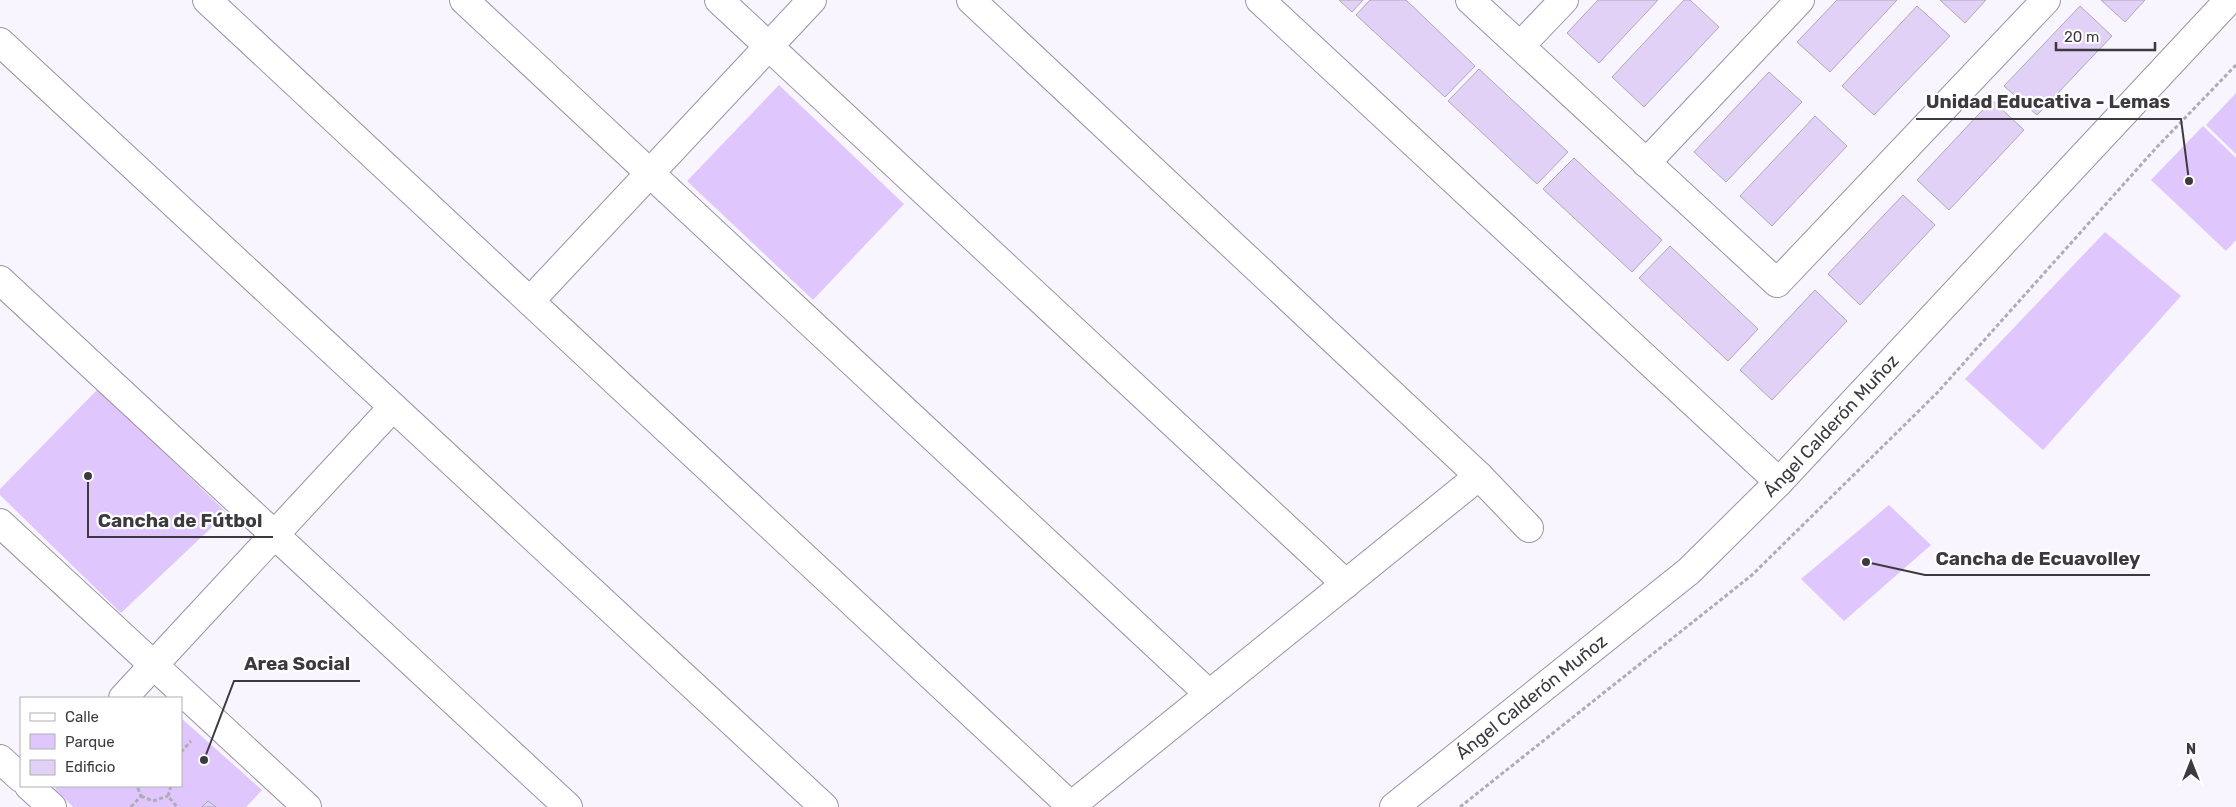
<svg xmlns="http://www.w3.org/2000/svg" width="2236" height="807" viewBox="0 0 2236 807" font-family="Rubik,sans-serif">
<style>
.green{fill:#dfc7fd}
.building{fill:#e2d1f7;stroke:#afa8b8}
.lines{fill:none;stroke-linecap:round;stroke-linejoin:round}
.minor-casing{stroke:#9992a2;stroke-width:30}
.path{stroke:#afacb4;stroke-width:3;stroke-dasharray:4 2.5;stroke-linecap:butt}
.minor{stroke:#fff;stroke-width:28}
.labels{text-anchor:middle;stroke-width:4.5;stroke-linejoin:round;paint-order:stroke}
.street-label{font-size:18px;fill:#3c393f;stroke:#fff}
.leader{fill:none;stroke:#3c393f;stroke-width:2}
.callout-dot{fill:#3c393f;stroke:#fff;stroke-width:2}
.callout-label{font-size:19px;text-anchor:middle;font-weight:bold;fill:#3c393f;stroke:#fff;stroke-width:4.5;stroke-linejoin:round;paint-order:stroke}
</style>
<rect width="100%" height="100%" fill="#f9f5ff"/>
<g class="green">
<path d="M779 85 904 204 813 300 687 181Z"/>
<path d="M2236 93V154L2206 125Z"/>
<path d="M2203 126 2236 158V240L2226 251 2151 180Z"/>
<path d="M2105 232 2181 296 2043 450 1965 379Z"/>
<path d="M98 389 227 513 121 613 0 495V489Z"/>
<path d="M1889 505 1931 545 1844 621 1801 579Z"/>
<path d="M181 718 262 790 246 807H73L55 789 58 786H181Z"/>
</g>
<g class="building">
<path d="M1339 0H1363L1352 12Z"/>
<path d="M1370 0H1406L1475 66 1445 97 1356 15Z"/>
<path d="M1598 0H1658L1599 63 1567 33Z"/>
<path d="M1684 0H1690L1719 27 1644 107 1612 77Z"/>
<path d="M1837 0H1897L1830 72 1797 42Z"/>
<path d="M1940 0H1986L1965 23Z"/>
<path d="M2101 0H2145L2125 22Z"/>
<path d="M1917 6 1950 36 1874 115 1842 86Z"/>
<path d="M2080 6 2112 36 2037 115 2004 86Z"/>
<path d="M1479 69 1568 152 1537 184 1448 101Z"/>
<path d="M1769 72 1802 102 1726 182 1694 152Z"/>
<path d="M1992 100 2024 130 1949 210 1917 180Z"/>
<path d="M1815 116 1847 146 1772 226 1740 196Z"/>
<path d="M1574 158 1662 240 1632 272 1543 189Z"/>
<path d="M1903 195 1935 225 1860 305 1828 274Z"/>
<path d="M1670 246 1758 329 1728 361 1639 278Z"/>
<path d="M1815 290 1847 321 1772 400 1740 370Z"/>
<path d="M208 801 216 807H202Z"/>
</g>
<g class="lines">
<defs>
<g id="minor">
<path d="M207 0 1071 806 1479 476 971 0"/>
<path d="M464 0 1209 694"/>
<path d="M719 0 1346 584"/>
<path d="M1260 0 1779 482"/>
<path d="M1470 0 1777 283 2046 0"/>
<path d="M0 42 824 807"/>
<path d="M1520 46 1564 0"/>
<path d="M1646 163 1800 0"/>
<path d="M0 280 568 807"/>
<path d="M530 301 812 0"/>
<path d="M1479 476 1529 528"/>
<path d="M0 523 307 807"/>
<path d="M123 698 393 407"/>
<path d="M0 759 21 778"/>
<path d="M29 786 52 807"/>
<path id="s1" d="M1394 807 1689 571 1779 482 2229 0"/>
</g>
</defs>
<use href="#minor" class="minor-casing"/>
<g class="path">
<path d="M181 752 191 741"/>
<path d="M171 786 168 796 177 807"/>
<path d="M141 796 153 801 168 796"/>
<path d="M131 807 141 796 137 786"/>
<path d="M1460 807 1752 575 1937 393 2156 148 2236 65"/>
</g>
<use href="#minor" class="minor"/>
</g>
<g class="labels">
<g class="street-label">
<text dy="6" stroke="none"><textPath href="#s1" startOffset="581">Ángel Calderón Muñoz</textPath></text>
<text dy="6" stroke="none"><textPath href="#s1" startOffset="176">Ángel Calderón Muñoz</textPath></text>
</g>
</g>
<path class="leader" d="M2189 181L2181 119H1916M88 476L88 537H273M1866 562L1925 575H2150M204 760L234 681H360"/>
<g class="callout-dot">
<circle cx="2189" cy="181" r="5"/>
<circle cx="88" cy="476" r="5"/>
<circle cx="1866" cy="562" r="5"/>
<circle cx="204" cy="760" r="5"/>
</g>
<g class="callout-label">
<text x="2048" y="108">Unidad Educativa - Lemas</text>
<text x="180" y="527">Cancha de Fútbol</text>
<text x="2038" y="565">Cancha de Ecuavolley</text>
<text x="297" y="670">Area Social</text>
</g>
<rect x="20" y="697" width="162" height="90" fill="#ffffff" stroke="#b1b0b2"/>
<rect x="30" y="713" width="25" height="8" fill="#ffffff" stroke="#b1b0b2"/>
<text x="65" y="722" font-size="15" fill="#3c393f">Calle</text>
<rect x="30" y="734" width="25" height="15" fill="#dfc7fd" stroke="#b1b0b2"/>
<text x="65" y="747" font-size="15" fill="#3c393f">Parque</text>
<rect x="30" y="760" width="25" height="15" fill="#e2d1f7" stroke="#b1b0b2"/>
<text x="65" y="772" font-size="15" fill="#3c393f">Edificio</text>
<g transform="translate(2191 762)" stroke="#ffffff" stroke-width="4" paint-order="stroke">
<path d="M0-4L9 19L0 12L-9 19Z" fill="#3c393f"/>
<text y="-8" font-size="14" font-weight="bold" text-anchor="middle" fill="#3c393f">N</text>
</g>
<path d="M2056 42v8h99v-8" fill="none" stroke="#3c393f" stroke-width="2.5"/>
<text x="2064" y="42" font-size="15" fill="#3c393f" stroke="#ffffff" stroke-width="4" paint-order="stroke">20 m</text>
</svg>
